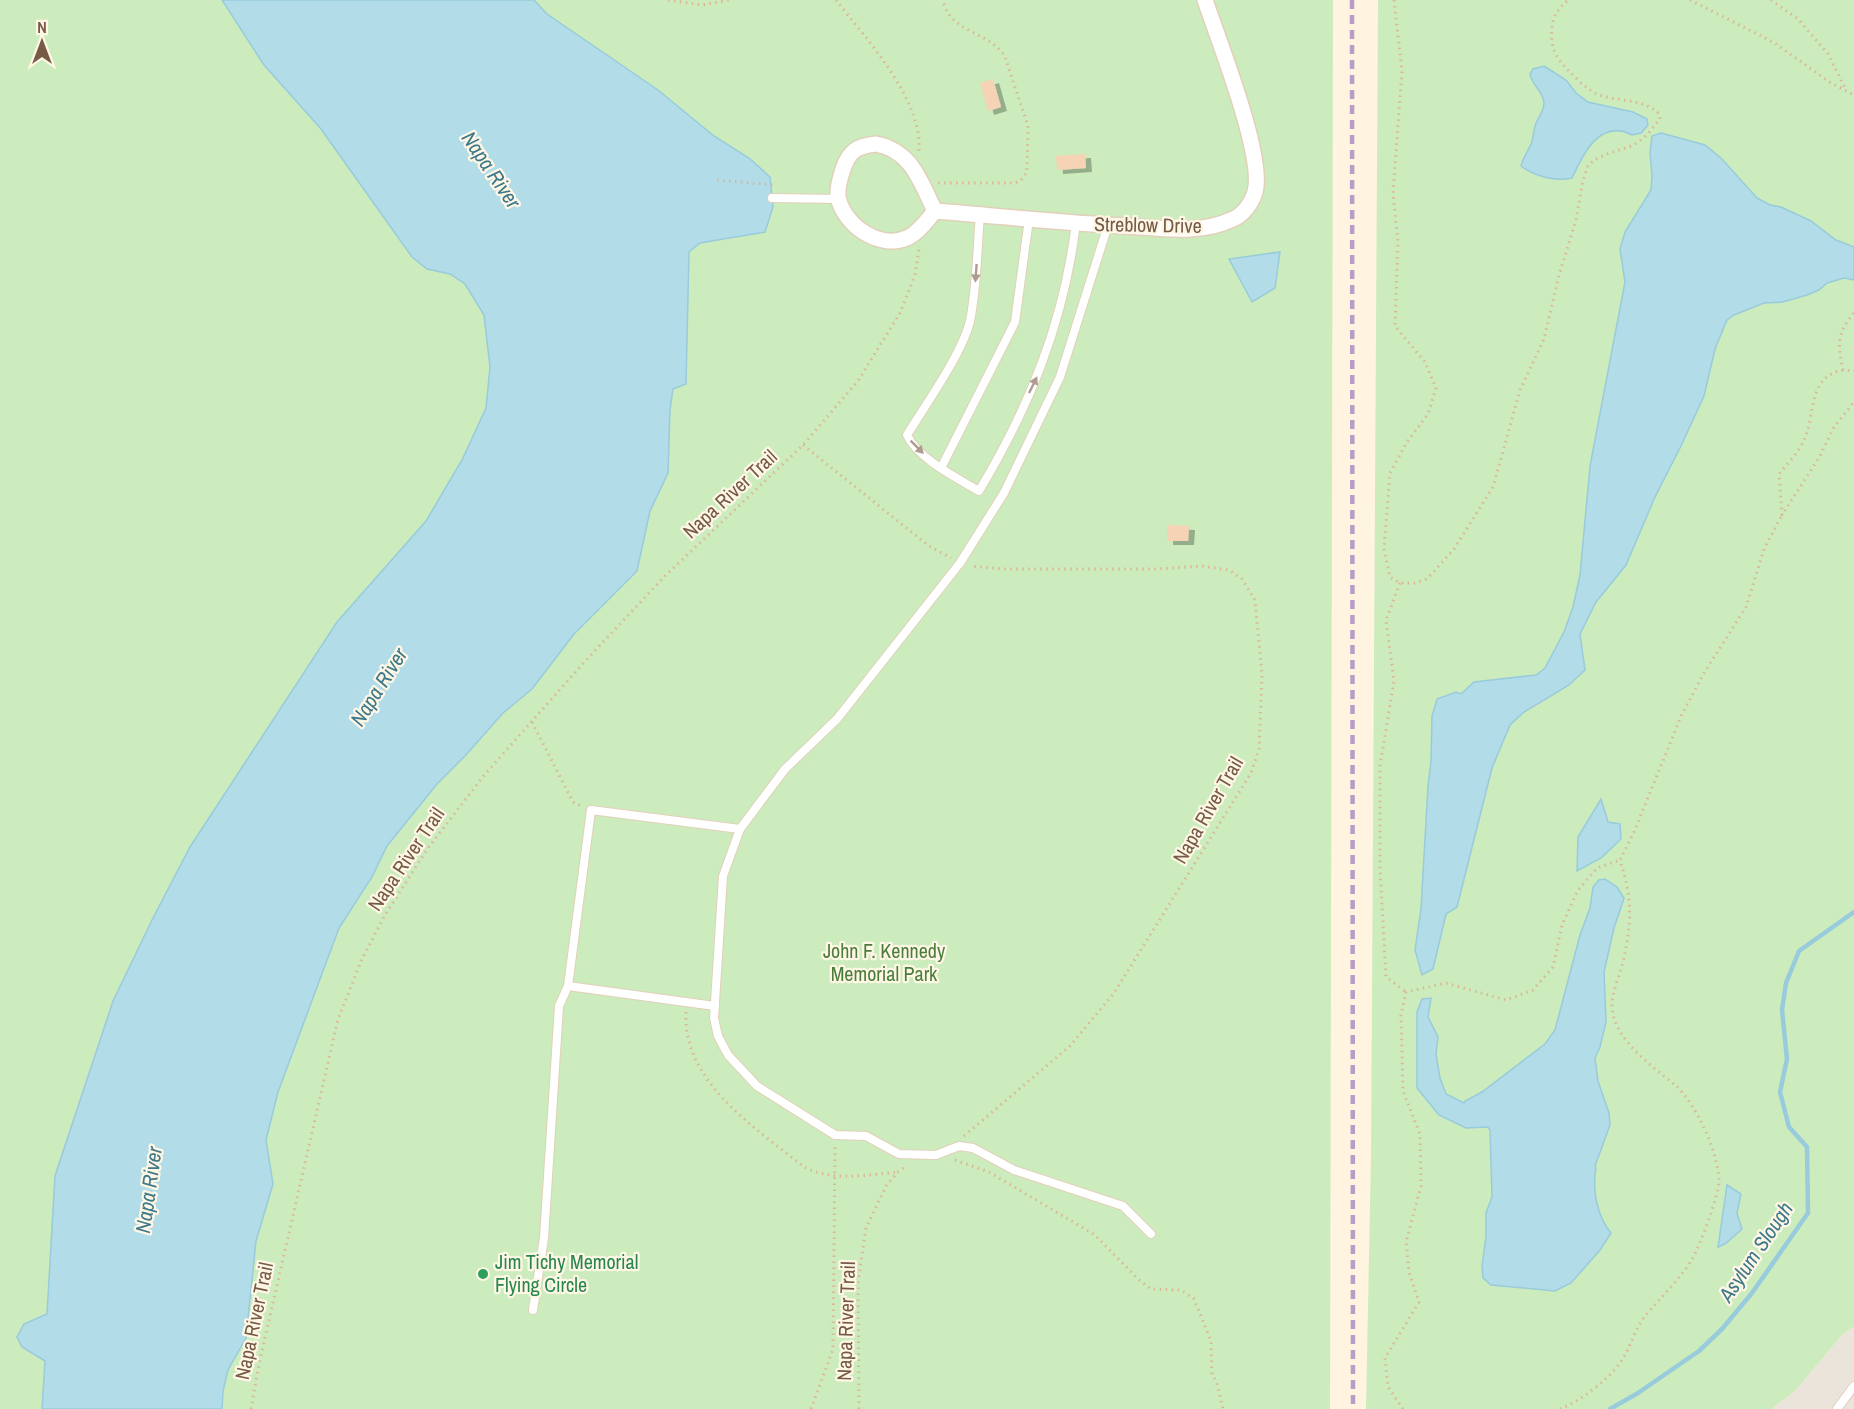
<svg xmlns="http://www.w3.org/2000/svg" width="1854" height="1409" viewBox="0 0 1854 1409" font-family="'Archivo Narrow',sans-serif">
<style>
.industrial{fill:#ebe4db}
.green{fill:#ccecbd}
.water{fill:#b2dce8;stroke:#98cbdb;stroke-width:1.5}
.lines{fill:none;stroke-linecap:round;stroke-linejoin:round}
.stream{stroke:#98cbdb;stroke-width:4.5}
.building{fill:#f5d3b4;filter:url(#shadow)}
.lane-casing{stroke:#e2d0ba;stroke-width:10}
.street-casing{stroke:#e2d0ba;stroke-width:18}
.path{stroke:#dab798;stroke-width:3;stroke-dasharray:1.5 4.5;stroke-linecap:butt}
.lane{stroke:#fff;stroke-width:8}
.street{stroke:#fff;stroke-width:15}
.rail{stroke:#b79dc7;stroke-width:4.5;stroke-dasharray:9 6;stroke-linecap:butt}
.oneway{fill:#ad9c8f}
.leisure-dot{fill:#2e9e5b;stroke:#fff7e6;stroke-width:2}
.labels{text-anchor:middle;stroke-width:4.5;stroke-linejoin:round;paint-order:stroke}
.street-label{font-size:20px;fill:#765a45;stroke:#fff7e6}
.park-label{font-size:20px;fill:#4a7d3c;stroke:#fff7e6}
.leisure-label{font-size:20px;fill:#27864d;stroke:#fff7e6;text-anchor:start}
.water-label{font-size:21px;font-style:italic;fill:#3d788b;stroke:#fff7e6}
</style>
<defs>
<filter id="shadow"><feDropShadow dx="6" dy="4" stdDeviation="0" flood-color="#0004"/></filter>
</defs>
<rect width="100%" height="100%" fill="#fef4df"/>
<path class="industrial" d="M1854 1326V1409H1771L1794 1392 1842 1335Z"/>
<g class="green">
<path d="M0 0H222L264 65 321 129 412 257 427 269 450 274 465 284 484 315 490 367 486 408 462 460 426 521 337 622 190 847 152 920 113 1001 55 1176 47 1314 24 1324 23 1347 45 1361 42 1409H0Z"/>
<path d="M534 0H1333L1330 1409H222L223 1391 228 1370 246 1338 256 1241 273 1184 266 1140 278 1092 339 928 372 877 387 846 437 784 465 756 503 713 532 689 574 634 637 571 650 511 668 473 670 410 673 389 686 384 689 252 700 243 736 238 749 158 714 136 547 14Z"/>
<path d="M1378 0H1854V1326L1842 1335 1794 1392 1771 1409H1366L1371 1157Z"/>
</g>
<g class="water">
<path d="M222 0H534L547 14 658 90 714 136 749 158 770 177 773 207 765 232 700 243 689 252 686 384 673 389 670 410 668 473 650 511 637 571 574 634 532 689 503 713 465 756 437 784 387 846 372 877 339 928 278 1092 266 1140 273 1184 256 1241 246 1338 228 1370 223 1391 222 1409H42L45 1361 22 1347 17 1337 24 1324 47 1314 55 1176 113 1001 152 920 190 847 337 622 426 521 462 460 486 408 490 367 484 315 465 284 450 274 427 269 412 257 321 129 264 65Z"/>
<path d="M1544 66 1566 80 1576 93 1588 102 1633 112 1647 119 1648 125 1641 133 1632 135C1600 118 1583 154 1572 178 1555 182 1534 176 1521 166 1523 157 1528 152 1531 144 1534 137 1533 128 1537 121 1540 115 1544 110 1544 103 1543 90 1532 86 1530 74L1533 69Z"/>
<path d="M1661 133 1705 145 1721 158 1757 198 1770 205 1781 207 1811 221 1836 240 1854 247V280L1844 278 1827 283 1819 290 1807 295 1783 302 1764 303 1734 315 1727 320 1715 349 1704 396 1681 446 1655 497 1626 565 1596 602 1580 634 1585 670 1569 685 1524 712 1510 725 1492 768 1457 907 1446 914 1433 969 1422 975 1415 950 1421 909 1428 786 1431 761 1432 716 1437 699 1456 692 1461 694 1474 682 1536 675 1545 668 1564 632 1573 607 1580 575 1590 466 1625 282 1620 249 1625 232 1651 190 1652 176 1650 153 1652 136Z"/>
<path d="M1280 252 1275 288 1252 302 1229 259Z"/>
<path d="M1601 799 1608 822 1620 824 1621 839 1601 858 1577 871 1578 837Z"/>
<path d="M1605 879 1617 887 1624 898 1614 928 1604 972 1606 1022 1600 1047 1595 1058 1598 1081 1609 1113 1610 1125 1595 1166 1596 1168C1592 1190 1597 1216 1611 1233L1600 1250 1571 1283 1555 1291 1491 1285 1483 1278 1482 1266 1486 1237V1213L1492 1197 1490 1130 1488 1127 1466 1128 1439 1115 1417 1088V1012L1422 999 1431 998 1428 1017 1438 1037 1436 1054 1440 1078 1446 1094 1464 1103 1465 1101 1482 1092 1545 1044 1555 1030 1580 935 1590 908 1593 887 1599 880Z"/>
<path d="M1727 1185 1741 1194 1737 1213 1742 1229 1725 1244 1718 1247Z"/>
</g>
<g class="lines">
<path class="stream" d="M1610 1409 1638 1393 1699 1351 1722 1329 1752 1293 1808 1213 1807 1147 1789 1127 1780 1092 1787 1059 1782 1010 1786 983 1799 951 1854 912"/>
</g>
<g class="building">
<path d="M993 79 1001 107 988 111 980 83Z"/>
<path d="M1085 154 1086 168 1057 170 1056 156Z"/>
<path d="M1167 525 1189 526 1188 541H1167Z"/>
</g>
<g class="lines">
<defs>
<g id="lane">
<path d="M772 198 839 199"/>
<path d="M980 215C977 250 977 287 970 321 962 354 926 404 907 435 917 458 957 478 979 491 1030 406 1064 322 1076 223"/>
<path d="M1108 225 1060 377 1004 493 960 563 837 719 785 769 740 829 723 876 714 1018 718 1036 728 1055 757 1086 835 1135 866 1136 899 1154 936 1155 959 1146 973 1148 1014 1170 1123 1206 1151 1234"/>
<path d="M941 468 1015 322 1029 219"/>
<path d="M715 1006 568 986 591 810 740 829"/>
<path d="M533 1310 544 1238 559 1006 568 986"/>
<path d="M1837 1409 1854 1386"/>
</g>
<g id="street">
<path d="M876 144C912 151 920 181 935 211 927 220 920 231 909 237 881 251 844 226 838 197 837 188 840 178 843 169 849 151 857 146 876 144Z"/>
<path d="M935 211C999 216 1062 223 1125 226 1161 228 1200 235 1233 219 1243 215 1252 203 1255 192 1265 157 1218 39 1205 0"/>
</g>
</defs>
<use href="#lane" class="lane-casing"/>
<use href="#street" class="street-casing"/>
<g class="path">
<path d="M668 0 702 5 729 0"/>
<path d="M836 0C866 39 923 99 919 152"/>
<path d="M1394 0 1402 71 1393 193 1398 242 1395 326 1425 362 1436 388 1428 414 1407 442 1390 473 1384 549 1390 577 1400 583H1415L1427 579 1454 549 1493 487 1520 390 1544 339 1559 275 1576 220 1583 180 1588 166 1594 160 1607 154 1634 145 1647 135 1660 119V115C1644 97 1616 103 1595 93 1584 87 1575 77 1567 69 1559 61 1553 52 1552 41 1550 23 1554 12 1568 0"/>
<path d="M1690 0 1773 42 1831 83 1854 95"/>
<path d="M1771 0 1798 19 1828 54 1846 90"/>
<path d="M717 180 775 185"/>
<path d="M938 183H1015L1021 180 1027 172 1028 126 1005 57C990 31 949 33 943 0"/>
<path d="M1854 313C1836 334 1838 344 1843 370L1854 371"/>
<path d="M1843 370C1807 377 1816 414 1804 440 1799 452 1787 464 1779 474L1782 515 1820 456 1834 427 1854 402"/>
<path d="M803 445 929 546 951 558"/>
<path d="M1400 583 1386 620 1394 681 1380 766V869L1386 977 1406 992"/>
<path d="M532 722 573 802 581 806"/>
<path d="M686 1012C682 1082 756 1128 804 1167 833 1182 865 1175 898 1172"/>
<path d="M964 1136 1070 1046 1114 993 1251 773 1259 749 1262 674 1255 600 1242 579 1229 570 1202 566 1157 569H1003L970 566"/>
<path d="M955 1160 989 1172 1095 1235 1139 1280 1151 1289 1181 1290 1194 1299 1211 1341 1212 1374 1217 1384 1223 1409"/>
<path d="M251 1409 259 1364 338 1019 362 959 385 915 428 848 486 773 588 658 665 576 803 445 858 381 900 313 915 275 919 249"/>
<path d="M811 1409 833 1349 835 1145"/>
<path d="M859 1409 858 1282 866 1228 886 1186 898 1172 906 1166"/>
<path d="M1403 1409 1388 1387 1385 1358 1419 1302 1409 1272 1406 1242 1421 1186 1420 1134 1403 1091 1401 1015 1406 992 1446 983 1506 1000 1533 990 1553 967 1562 925 1578 890 1597 868 1620 860"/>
<path d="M1560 1409C1579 1402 1608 1380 1620 1363 1631 1348 1634 1329 1646 1315 1659 1299 1683 1276 1692 1259 1700 1246 1718 1197 1719 1182 1719 1154 1696 1103 1675 1085 1652 1066 1613 1039 1612 1006 1611 996 1619 976 1622 966 1632 925 1633 900 1620 860L1634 832 1682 714 1704 673 1746 607 1764 549 1782 515"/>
</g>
<use href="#lane" class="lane"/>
<use href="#street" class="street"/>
<path class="rail" d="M1352 0 1353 1409"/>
</g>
<defs><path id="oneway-solid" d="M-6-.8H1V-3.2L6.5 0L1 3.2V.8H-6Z" transform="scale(1.5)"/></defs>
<g class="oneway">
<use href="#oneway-solid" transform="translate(976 273) rotate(94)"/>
<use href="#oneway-solid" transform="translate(1033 385) rotate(-64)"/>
<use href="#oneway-solid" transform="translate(917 447) rotate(45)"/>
</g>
<circle class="leisure-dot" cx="483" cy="1274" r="6"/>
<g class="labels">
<g class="street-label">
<text transform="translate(1148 225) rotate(1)" y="7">Streblow Drive</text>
<text transform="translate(730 494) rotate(-43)" y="7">Napa River Trail</text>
<text transform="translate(1208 810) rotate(-60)" y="7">Napa River Trail</text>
<text transform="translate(406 859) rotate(-56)" y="7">Napa River Trail</text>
<text transform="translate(254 1321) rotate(-78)" y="7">Napa River Trail</text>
<text transform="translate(846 1321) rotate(-88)" y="7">Napa River Trail</text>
</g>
<g class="park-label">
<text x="884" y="958">John F. Kennedy<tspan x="884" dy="23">Memorial Park</tspan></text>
</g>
<g class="leisure-label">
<text x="495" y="1269">Jim Tichy Memorial<tspan x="495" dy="23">Flying Circle</tspan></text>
</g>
<g class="water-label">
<text transform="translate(491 170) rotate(56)" y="7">Napa River</text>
<text transform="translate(379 687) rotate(-58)" y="7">Napa River</text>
<text transform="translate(149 1190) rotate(-82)" y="7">Napa River</text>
<text transform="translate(1756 1252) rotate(-56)" y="7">Asylum Slough</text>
</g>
</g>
<g transform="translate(42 42)" stroke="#fff7e6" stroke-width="4.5" paint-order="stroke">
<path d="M0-4.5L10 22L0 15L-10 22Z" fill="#765a45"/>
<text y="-9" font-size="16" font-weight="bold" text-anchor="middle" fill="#765a45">N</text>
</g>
</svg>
